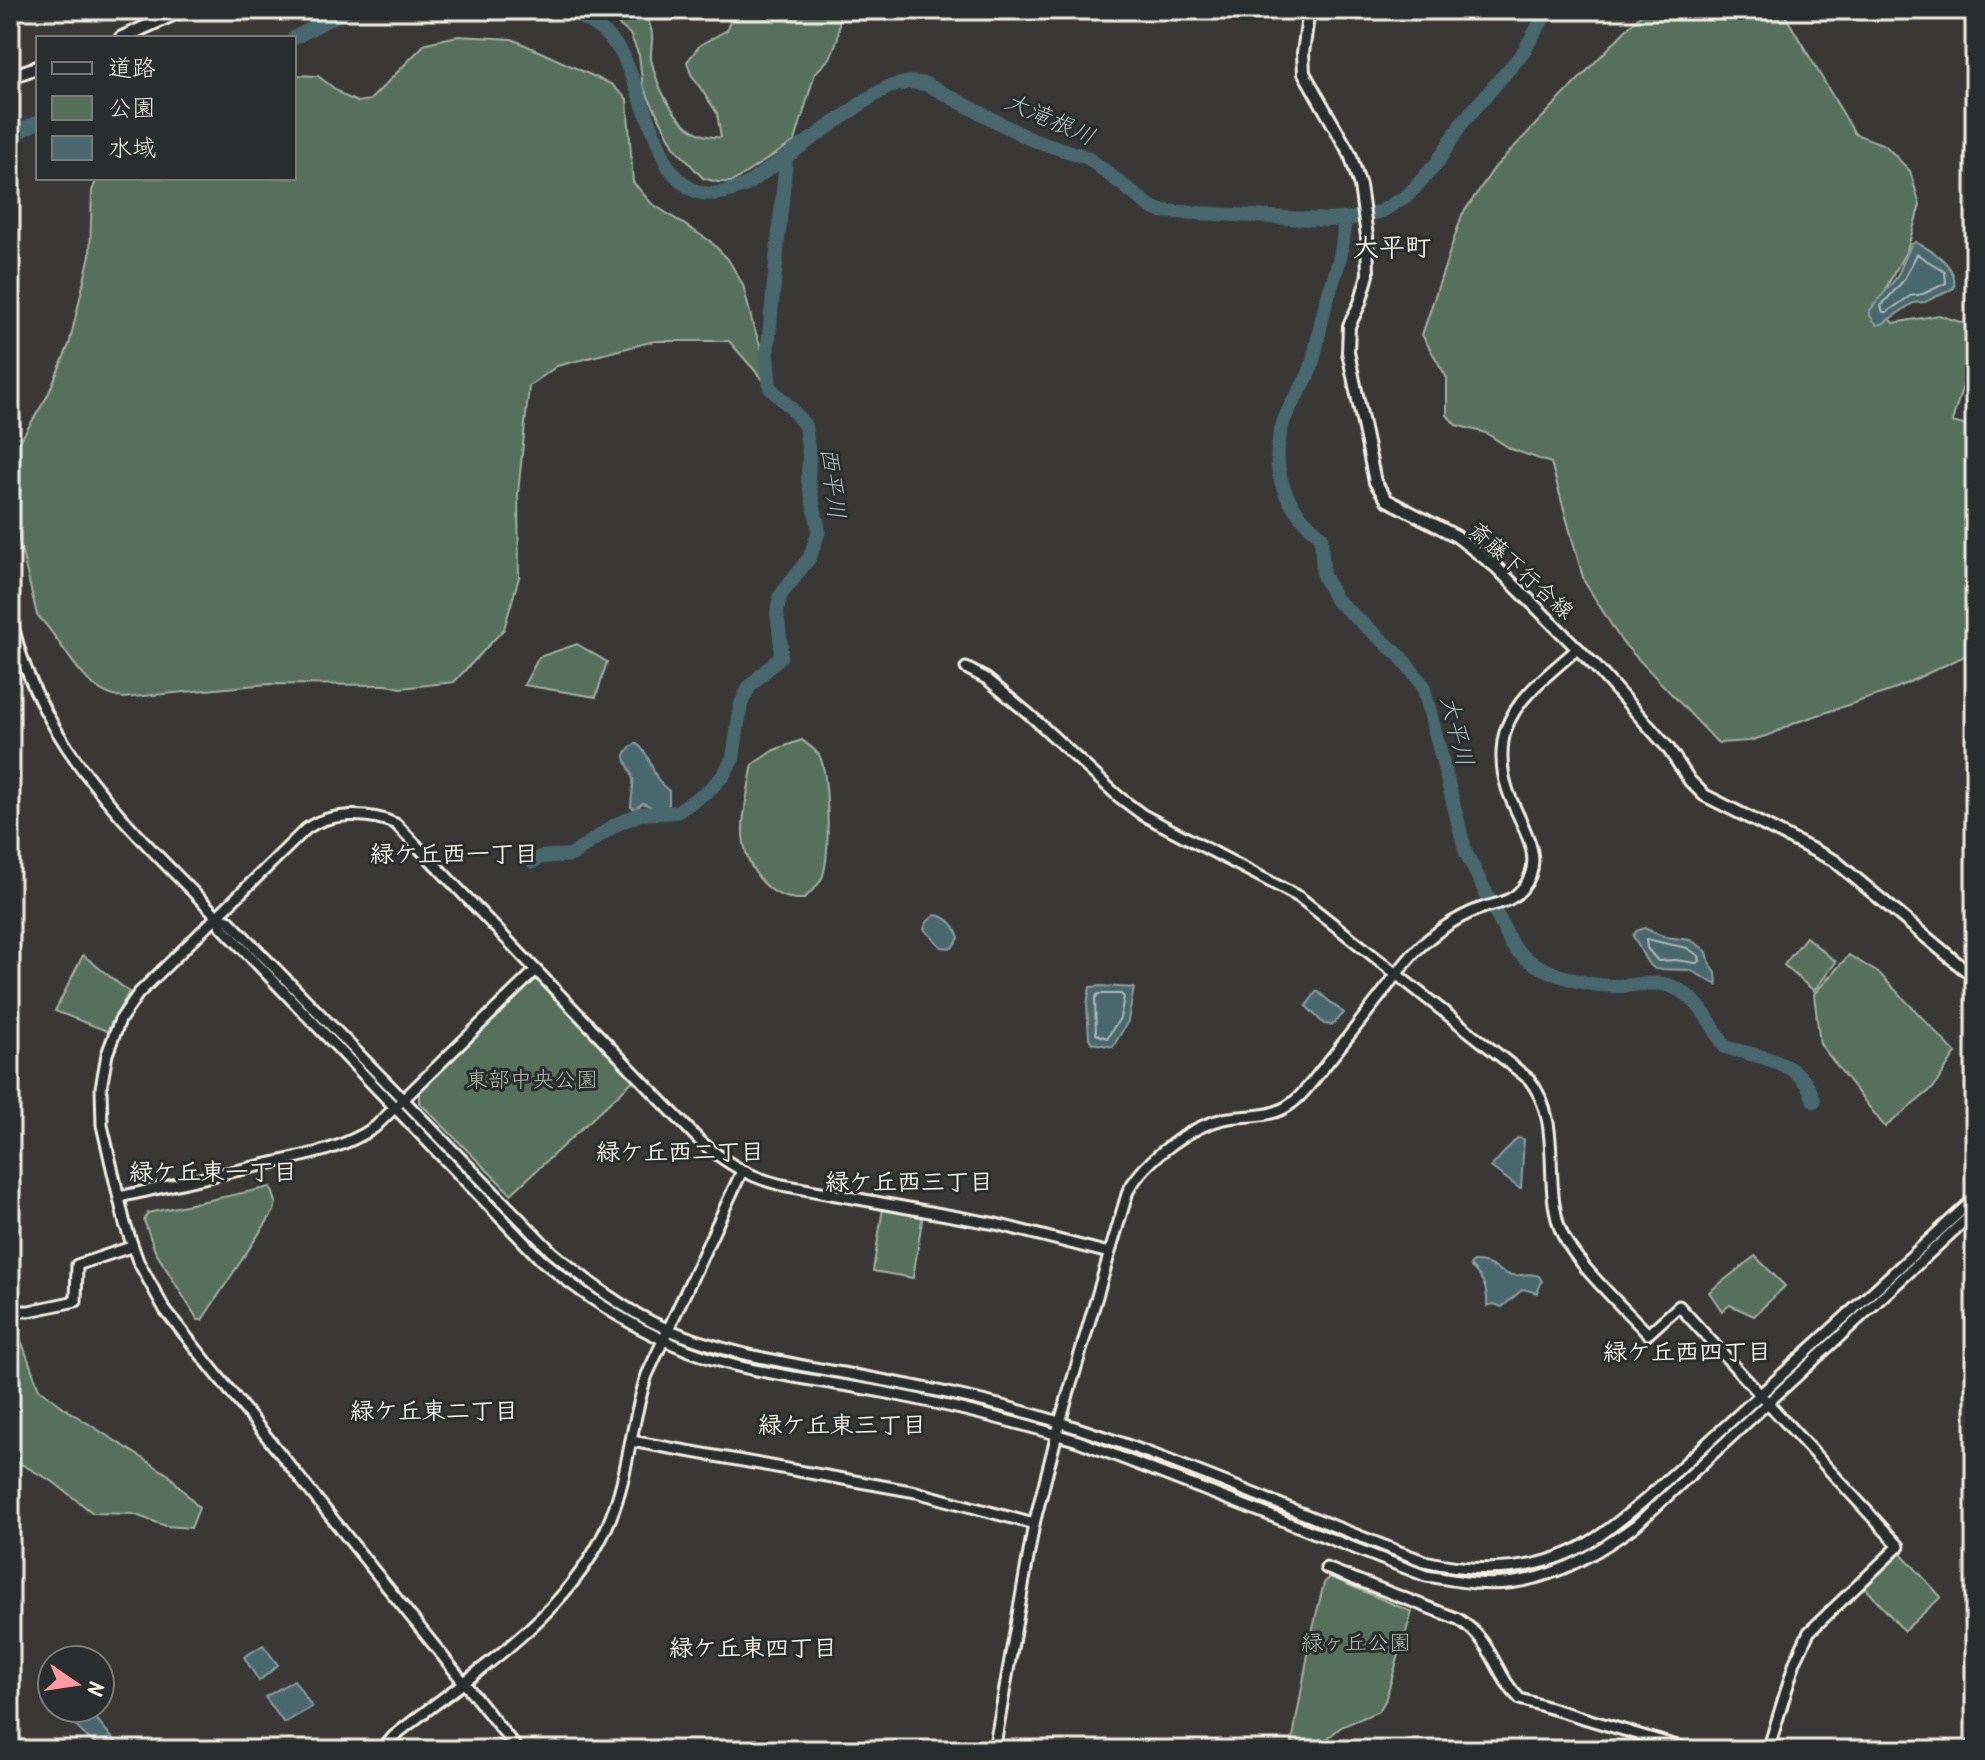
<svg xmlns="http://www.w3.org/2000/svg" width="1985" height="1760" viewBox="0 0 1985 1760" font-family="Kalam,'Klee One',sans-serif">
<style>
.green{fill:#566f5d;stroke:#a5b0a2;stroke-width:2}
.water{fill:#4a676d;stroke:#8e9e9e;stroke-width:2}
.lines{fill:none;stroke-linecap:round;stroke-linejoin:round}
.shore{stroke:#b0bab7;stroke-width:2}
.river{stroke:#4a676d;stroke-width:14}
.tertiary-casing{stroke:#f4f1e8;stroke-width:15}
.secondary-casing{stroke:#f4f1e8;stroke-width:16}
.primary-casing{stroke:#f4f1e8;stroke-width:17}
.tertiary{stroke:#2a2d2e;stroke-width:9}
.secondary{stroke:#2a2d2e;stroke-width:10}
.primary{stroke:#2a2d2e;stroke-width:11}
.labels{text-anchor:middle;stroke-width:6;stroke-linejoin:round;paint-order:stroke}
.street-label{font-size:22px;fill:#f4f1e8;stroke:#2a2d2e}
.park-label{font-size:22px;fill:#adb6a9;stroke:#2a2d2e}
.water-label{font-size:24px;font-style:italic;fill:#b0bab7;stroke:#2a2d2e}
.neighbourhood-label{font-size:24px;font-weight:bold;fill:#f4f1e8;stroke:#2a2d2e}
.quarter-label{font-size:26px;font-weight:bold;fill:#f4f1e8;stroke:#2a2d2e}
</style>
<rect width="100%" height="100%" fill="#393837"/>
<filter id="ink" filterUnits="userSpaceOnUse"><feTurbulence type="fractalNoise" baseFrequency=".0125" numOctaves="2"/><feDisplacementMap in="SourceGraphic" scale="16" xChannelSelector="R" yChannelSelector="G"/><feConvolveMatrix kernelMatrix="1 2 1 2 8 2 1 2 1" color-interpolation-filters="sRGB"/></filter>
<g filter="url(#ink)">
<g class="green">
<path d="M601 10H645C647 18 651 26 652 34 653 43 650 51 651 59 658 93 682 140 721 137L717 113 691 74 687 62 700 45 727 30 731 17 725 10H840L838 38 830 58 815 73 795 141 732 182H717L703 178 675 148 643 87 639 55 630 34Z"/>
<path d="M1645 10H1782L1855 134 1885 145 1910 171 1920 205 1907 250 1888 284 1883 302 1887 318 1894 323 1939 315 1966 324C1978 356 1960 390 1952 422L1975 428V651L1890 691 1797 722 1772 734 1749 741 1718 743 1622 642 1584 581 1551 463 1511 449 1486 433 1456 425 1447 415V378L1422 335 1462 215 1495 167Z"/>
<path d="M458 36 512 39 611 84 627 99 633 182 651 203 710 241 728 259 743 285 753 325 771 375 764 381 729 341H654L557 366 529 386 518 493 519 577 504 629 454 682 401 688 387 685 268 684 123 698C81 693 65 642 37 615L11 507 10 471 14 451 48 395 69 345 90 255 92 191 97 178H294V75L318 76 344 96 357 102 370 100 426 43Z"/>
<path d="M577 644 607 662 596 697 524 685 539 657Z"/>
<path d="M802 740C808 745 817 750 820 757 829 776 831 862 821 880 817 887 809 893 804 899 766 901 742 864 743 827 744 806 749 785 753 764L774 750Z"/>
<path d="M1806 937 1836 962 1814 991 1784 965Z"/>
<path d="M83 955 129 992 107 1031 55 1011Z"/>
<path d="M1849 955 1880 974 1956 1053 1933 1088 1885 1127 1820 1044 1814 994Z"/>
<path d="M535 980 546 984 636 1078 511 1194 419 1102V1091Z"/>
<path d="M271 1187 276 1202 274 1211 202 1320H198L155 1251 144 1220 148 1213Z"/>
<path d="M883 1208 923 1214 913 1278 873 1271Z"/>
<path d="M1755 1256 1785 1286 1754 1316 1730 1305 1722 1311 1709 1292Z"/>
<path d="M10 1326 17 1329 39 1389 70 1412 169 1475 199 1508 191 1528 166 1526 133 1514 93 1513 52 1481 10 1458Z"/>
<path d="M1900 1552 1941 1597 1904 1631 1863 1585Z"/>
<path d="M1330 1577 1412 1612 1385 1701 1379 1711 1341 1727 1316 1748 1292 1743 1312 1632 1324 1583Z"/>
</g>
<g class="water">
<path d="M1915 242C1934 251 1958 266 1954 288L1925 302 1913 303 1882 324 1877 325 1870 316V310L1897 277 1911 245Z"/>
<path d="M636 743C654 756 649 777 669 791V804L665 810H657L643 803 635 809 631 807C631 798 634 787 633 779 630 762 615 757 636 743Z"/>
<path d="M935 915C948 917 956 926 959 938L952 948 941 947 924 929 927 922Z"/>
<path d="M1644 928 1665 937 1690 940 1700 946 1707 952 1710 964 1716 973 1717 985 1690 970 1655 969 1647 962 1633 936 1636 931Z"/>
<path d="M1101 986 1134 988 1128 1021 1113 1047 1092 1043 1089 1038 1087 1005 1090 987Z"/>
<path d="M1317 991 1344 1013 1332 1025 1324 1024 1306 1006Z"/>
<path d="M1517 1138 1524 1139 1521 1188H1519L1491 1167Z"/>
<path d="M1473 1262C1494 1261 1498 1274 1512 1275 1522 1277 1528 1271 1539 1276L1542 1281 1537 1293 1523 1289 1502 1307 1494 1304 1487 1306C1488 1288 1483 1278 1470 1266Z"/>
<path d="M263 1645 278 1665 259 1681 244 1657Z"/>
<path d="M294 1680 312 1707 284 1723 265 1697Z"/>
<path d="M68 1716 95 1717 119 1746V1750C94 1747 82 1735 68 1716Z"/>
</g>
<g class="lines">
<g class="shore">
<path d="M1917 254 1945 272 1946 283 1923 294 1910 296 1887 312H1883L1881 306 1903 281Z"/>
<path d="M1646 939 1687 948 1699 956 1700 961 1696 963 1675 960 1658 961 1647 948Z"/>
<path d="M1098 994H1121L1124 997 1120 1018 1107 1038 1096 1034 1095 999Z"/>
</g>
<g class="river">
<path d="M563 10C589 19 608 31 623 55L666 163C690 198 708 200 746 185L871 97 888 87 909 82 926 84 1028 138 1088 158 1151 207 1160 211 1328 220 1353 218 1382 211 1408 195 1437 163 1462 123 1522 54 1548 10"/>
<path d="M294 38 345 10"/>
<path d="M10 136 38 122"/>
<path d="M1344 219C1344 254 1336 271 1326 302 1320 324 1317 347 1311 368 1304 388 1289 404 1283 423 1268 470 1285 507 1321 536L1323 575 1335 599 1400 656 1423 685 1466 853 1512 945C1532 971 1585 987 1618 986 1636 986 1656 980 1673 987 1698 997 1712 1025 1725 1047 1759 1057 1804 1061 1814 1101"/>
<path d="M533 862 540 857 572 855 615 825 640 814 677 812 709 790 723 776 733 758 741 704 749 687 780 657 781 645 777 613 780 596 810 557 819 530 808 480 809 455 805 426 791 408 770 388 767 356 786 159"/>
</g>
<defs>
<g id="tertiary">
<path d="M10 610C31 737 131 829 217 916L221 926 540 1259C598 1308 663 1348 737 1366 785 1377 834 1383 882 1392 948 1405 1014 1421 1078 1441L1426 1576C1442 1578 1459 1582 1475 1583 1537 1589 1588 1560 1636 1525L1975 1211"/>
<path d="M966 668 987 679 1030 715 1119 797 1143 815 1299 897 1529 1079C1563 1122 1543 1176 1559 1226 1569 1258 1624 1308 1648 1334L1679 1306 1899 1546 1809 1632 1795 1662 1768 1750"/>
<path d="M217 916 228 920 552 1252C587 1281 625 1311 667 1329 723 1353 783 1362 843 1373 916 1386 990 1400 1062 1423 1185 1462 1303 1516 1424 1561 1482 1574 1544 1573 1596 1538 1613 1527 1629 1513 1645 1500L1975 1198"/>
<path d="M119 1197C165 1187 211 1176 258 1166 298 1157 340 1151 375 1127L536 970"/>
<path d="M10 1311H29L76 1301 77 1265 131 1247"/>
<path d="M631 1441 916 1492 1034 1524"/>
<path d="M1326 1568 1458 1619C1494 1641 1494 1674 1520 1699L1690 1750"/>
<path d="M382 1750 394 1736C471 1674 574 1613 611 1517 629 1472 631 1421 647 1375L742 1171"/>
<path d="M518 1750 165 1310 138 1261 125 1224 102 1125 101 1088 107 1054 120 1020 138 994 306 829C329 812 369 812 396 824L700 1141C725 1162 750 1178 782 1185L996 1224 1109 1253"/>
<path d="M994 1750 1034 1524 1060 1422 1128 1191C1146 1159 1192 1124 1229 1118 1251 1115 1273 1118 1292 1103 1303 1095 1312 1082 1320 1072 1342 1045 1363 1018 1384 991 1396 975 1408 957 1423 944 1440 929 1463 914 1485 907 1499 903 1511 902 1522 889 1550 857 1516 820 1507 788 1501 770 1500 747 1506 729 1517 696 1553 671 1578 648"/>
</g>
<g id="secondary">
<path d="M1309 10 1303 53 1304 73 1350 154 1360 186 1367 236 1368 275 1360 303 1349 326 1348 352 1375 482 1387 500 1456 536 1496 567 1595 666 1668 748 1690 781 1704 795 1835 861 1975 978"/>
<path d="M1969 1750 1975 1743"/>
</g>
<g id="primary">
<path d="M121 38 183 10"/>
<path d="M10 77 38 67"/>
</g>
</defs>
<use href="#tertiary" class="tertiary-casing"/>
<use href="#secondary" class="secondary-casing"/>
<use href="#primary" class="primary-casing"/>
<use href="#tertiary" class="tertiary"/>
<use href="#secondary" class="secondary"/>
<use href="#primary" class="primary"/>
</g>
</g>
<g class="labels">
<g class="street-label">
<text transform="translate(1522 570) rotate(42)" y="8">斎藤下行合線</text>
</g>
<g class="park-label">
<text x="532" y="1087">東部中央公園</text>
<text x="1356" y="1650">緑ヶ丘公園</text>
</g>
<g class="water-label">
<text transform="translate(1050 119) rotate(24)" y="8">大滝根川</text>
<text transform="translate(833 483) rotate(83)" y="8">西平川</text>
<text transform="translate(1457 731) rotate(76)" y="8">大平川</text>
</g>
<g class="neighbourhood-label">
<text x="454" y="862">緑ケ丘西一丁目</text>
<text x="680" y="1160">緑ケ丘西二丁目</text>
<text x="213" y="1180">緑ケ丘東一丁目</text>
<text x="909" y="1190">緑ケ丘西三丁目</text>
<text x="1687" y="1360">緑ケ丘西四丁目</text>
<text x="434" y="1419">緑ケ丘東二丁目</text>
<text x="842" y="1433">緑ケ丘東三丁目</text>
<text x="753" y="1656">緑ケ丘東四丁目</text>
</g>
<g class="quarter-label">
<text x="1392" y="256">大平町</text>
</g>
</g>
<rect width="1985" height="1760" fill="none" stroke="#2a2d2e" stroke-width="40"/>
<rect x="20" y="20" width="1945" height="1720" fill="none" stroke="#f4f1e8" stroke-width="3" filter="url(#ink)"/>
<rect x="36" y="36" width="260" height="144" fill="#2a2d2e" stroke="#7b7b78" stroke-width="2"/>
<rect x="52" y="62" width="40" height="12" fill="#2a2d2e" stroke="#7b7b78" stroke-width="2"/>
<text x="108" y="76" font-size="24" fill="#f4f1e8">道路</text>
<rect x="52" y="96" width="40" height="24" fill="#566f5d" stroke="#7b7b78" stroke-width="2"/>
<text x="108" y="116" font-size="24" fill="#f4f1e8">公園</text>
<rect x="52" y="136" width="40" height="24" fill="#4a676d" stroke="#7b7b78" stroke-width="2"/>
<text x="108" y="156" font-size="24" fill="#f4f1e8">水域</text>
<g transform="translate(76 1684) rotate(103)"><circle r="38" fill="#2a2d2e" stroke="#7b7b78" stroke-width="2"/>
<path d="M0-6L14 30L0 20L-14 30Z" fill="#ff9aa2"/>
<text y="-12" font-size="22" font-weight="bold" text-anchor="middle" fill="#f4f1e8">N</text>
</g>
</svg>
